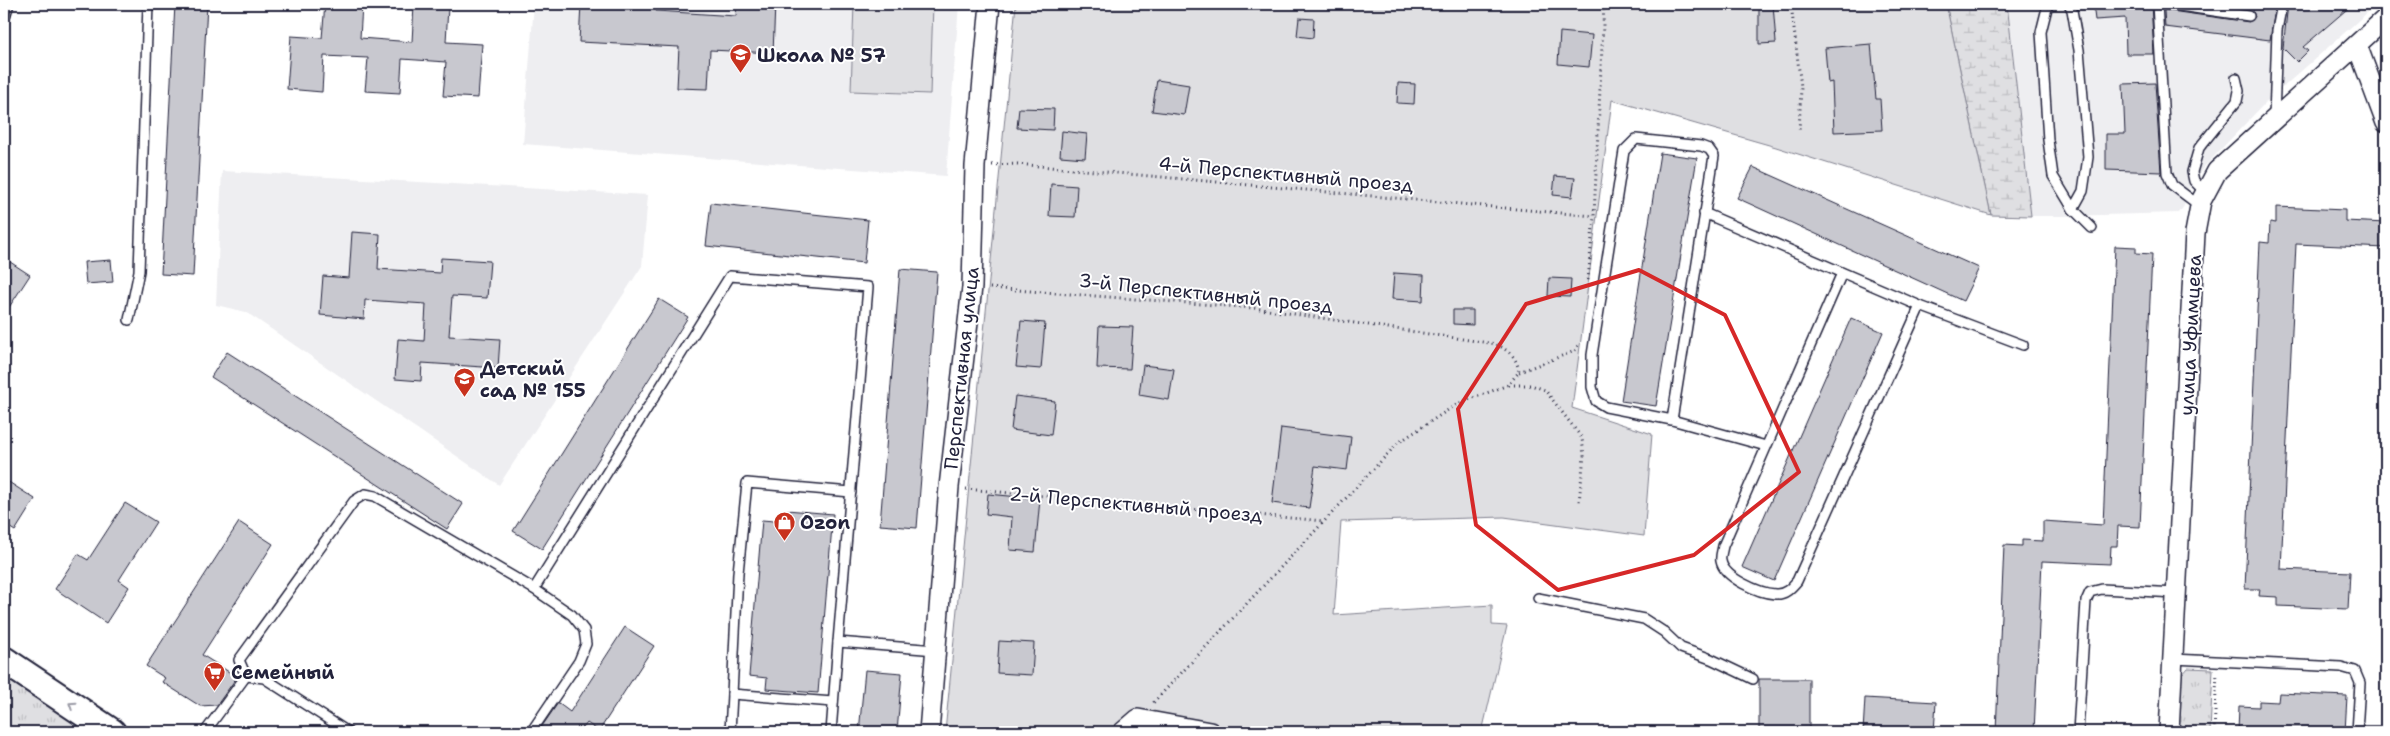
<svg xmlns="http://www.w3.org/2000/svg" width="2390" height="736" viewBox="0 0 2390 736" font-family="'Shantell Sans',sans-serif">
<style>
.built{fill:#eeeef1}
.grass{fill:url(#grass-tufts);stroke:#80808e}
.wetland{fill:url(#wetland-marsh);stroke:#80808e}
.garden{fill:#dfdfe2;stroke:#80808e}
.building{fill:#c8c8cf;stroke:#22223b}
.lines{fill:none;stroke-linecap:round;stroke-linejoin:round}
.lane-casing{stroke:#22223b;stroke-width:12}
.street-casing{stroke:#22223b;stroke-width:22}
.secondary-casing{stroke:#22223b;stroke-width:30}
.path{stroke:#22223b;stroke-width:3;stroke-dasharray:1 4;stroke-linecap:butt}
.lane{stroke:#fff;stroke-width:9}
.street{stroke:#fff;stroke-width:19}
.secondary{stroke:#fff;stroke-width:26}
.oneway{stroke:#9c9ca7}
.marked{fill:none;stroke:#d62828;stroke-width:4;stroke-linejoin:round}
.labels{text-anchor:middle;stroke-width:4;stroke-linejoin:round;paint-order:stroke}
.poi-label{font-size:19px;font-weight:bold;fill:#22223b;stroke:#fff;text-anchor:start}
.street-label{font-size:19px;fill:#22223b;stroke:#fff}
</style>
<defs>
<pattern id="grass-tufts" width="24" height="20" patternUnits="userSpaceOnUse" patternTransform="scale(1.25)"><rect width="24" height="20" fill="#dfdfe2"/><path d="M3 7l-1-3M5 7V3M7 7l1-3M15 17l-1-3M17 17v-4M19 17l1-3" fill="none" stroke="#bfbfc3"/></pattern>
<pattern id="wetland-marsh" width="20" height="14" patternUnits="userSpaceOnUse" patternTransform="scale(1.25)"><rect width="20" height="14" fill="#dfdfe2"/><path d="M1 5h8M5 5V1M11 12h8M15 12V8" fill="none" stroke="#bfbfc3"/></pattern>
</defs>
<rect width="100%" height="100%" fill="#fff"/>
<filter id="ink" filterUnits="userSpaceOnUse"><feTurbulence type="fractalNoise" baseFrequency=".02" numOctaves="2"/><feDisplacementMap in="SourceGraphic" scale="10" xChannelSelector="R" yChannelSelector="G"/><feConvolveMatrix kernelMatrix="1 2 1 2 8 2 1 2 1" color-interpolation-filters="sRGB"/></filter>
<g filter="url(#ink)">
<g class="built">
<path d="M534 4H959L946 176 523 144Z"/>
<path d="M2007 4H2377L2265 103 2204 167 2186 192 2184 206 2179 213 2063 216H2031Z"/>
<path d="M222 171 648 195 642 266 499 485 246 312 216 305Z"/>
</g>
<g class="grass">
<path d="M2188 668 2213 669 2210 732H2179L2182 675Z"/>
<path d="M4 677 88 732H4Z"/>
</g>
<path class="wetland" d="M1946 4H2007L2031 216 1991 215Z"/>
<g class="garden">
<path d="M854 4H933L930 94 851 91Z"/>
<path d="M1016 4H1946L1991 215 1776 147 1612 100 1572 408 1652 434 1644 536 1504 517 1341 522 1334 615 1492 605V625L1507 626 1482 732H945Z"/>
</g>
<g class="building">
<path d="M175 4H207L193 276 161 274Z"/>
<path d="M325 4 362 5 360 38 412 42 414 5 448 7 446 42 482 44 478 98 443 96 446 62 402 59 400 93 365 91 368 58 324 56 322 92 287 89 291 36 322 38Z"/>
<path d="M581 4H656V11L736 16 737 4H775L773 53 710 50 708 89 677 88 679 47 579 42Z"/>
<path d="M1759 4H1773L1776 43 1759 44Z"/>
<path d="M2093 4H2151L2154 54H2126L2125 18 2095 20Z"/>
<path d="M2254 4H2276L2270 40 2165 27 2164 10 2249 22 2255 17 2253 11Z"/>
<path d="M2288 4H2353L2303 47 2308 51 2297 62 2283 48Z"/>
<path d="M1299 18 1314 19 1313 38 1297 36Z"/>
<path d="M1560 32 1592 35 1589 67 1558 64Z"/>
<path d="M1871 44 1876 99H1880L1882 130 1834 132 1832 82 1828 83 1825 48Z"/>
<path d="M1157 80 1189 85 1184 115 1152 111Z"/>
<path d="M1398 83 1415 84 1414 104 1397 103Z"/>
<path d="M2155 83 2161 172 2106 170V134H2125L2123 84Z"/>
<path d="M1019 108 1054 109 1053 130 1017 128Z"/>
<path d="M1062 131 1087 134 1085 158 1060 156Z"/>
<path d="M1660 153 1697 158 1656 406 1621 401Z"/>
<path d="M1753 167 1979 268 1963 301 1737 198Z"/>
<path d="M1555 176 1575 178 1572 197 1553 195Z"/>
<path d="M1051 184 1077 186 1075 217 1049 216Z"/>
<path d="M711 203 868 220 864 263 706 246Z"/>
<path d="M2276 207 2345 210V221L2386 223V248L2296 244 2281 569 2350 572 2348 609 2278 606V597L2259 596 2260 589H2245L2260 242 2269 243 2270 222 2276 223Z"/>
<path d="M352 232 380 234 378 269 440 273 441 258 490 261 487 298 452 296 449 336 500 339 498 368 422 363 421 381 395 379 398 339 424 341 426 304 365 300 364 319 320 315 323 276 349 278Z"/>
<path d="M2115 246 2136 247V253L2152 254 2140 527 2118 526 2117 546H2111L2110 564 2042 561 2034 732H1996L2004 545 2022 546V540L2043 541V521L2103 525Z"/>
<path d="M4 258 30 275 4 315Z"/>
<path d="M111 260 113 282 86 284 84 262Z"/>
<path d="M900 269 937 272 917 528 880 525Z"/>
<path d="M1394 273 1424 275 1423 301 1392 299Z"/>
<path d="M1549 278 1571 279 1570 297 1548 296Z"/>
<path d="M659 299 688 317 542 549 513 531Z"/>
<path d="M1453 310H1473V325L1453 324Z"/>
<path d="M1851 318 1883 332 1774 581 1742 567Z"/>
<path d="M1021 321 1045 323 1041 369 1016 367Z"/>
<path d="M1099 326 1133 327 1130 369 1097 368Z"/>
<path d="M227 352 463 504 447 529 211 377Z"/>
<path d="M1143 365 1174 369 1169 400 1139 395Z"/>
<path d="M1015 396 1055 401 1051 435 1011 430Z"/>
<path d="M1281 428 1351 437 1347 470 1315 466 1309 508 1272 503Z"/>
<path d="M4 479 35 499 15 531 4 524Z"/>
<path d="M988 494 1040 499 1035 552 1010 550 1012 517 986 514Z"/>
<path d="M125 503 156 522 119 580 129 587 106 623 55 589 78 554 88 560Z"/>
<path d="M787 510 833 514 818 693 766 689 767 678 749 676 762 520 786 522Z"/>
<path d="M239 522 273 544 202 655 237 677 217 705 200 706 162 682 165 678 146 666Z"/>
<path d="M625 627 654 646 599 731 587 723 580 732H538L558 703 570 712Z"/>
<path d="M999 641 1034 643 1032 675 997 673Z"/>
<path d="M865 670 902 673 897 732H859Z"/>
<rect x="1759" y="679" width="50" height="53"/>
<path d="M2279 693 2347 696 2345 732 2274 729V732H2238L2239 706 2259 707V701L2278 702Z"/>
<path d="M1865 698 1936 702 1934 732H1863Z"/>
</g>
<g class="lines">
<defs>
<g id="lane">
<path d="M2048 4 2041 32 2048 140 2053 176 2073 209 2092 228"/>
<path d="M2069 4 2072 10 2079 50 2088 157 2083 191 2073 209"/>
<path d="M2157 4 2167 173 2172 185 2200 206"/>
<path d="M2166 4 2249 16"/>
<path d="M4 20 9 4"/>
<path d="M2274 118 2277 30 2282 4"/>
<path d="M1636 139 1701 146 1709 149 1714 156 1672 420 1606 407 1596 401 1592 387V355L1624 151Z"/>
<path d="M2205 192 2194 181 2192 172 2199 148 2237 101 2239 91 2236 78"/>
<path d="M1704 213 1920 306 2023 345"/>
<path d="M1842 273 1723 546C1722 551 1720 557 1721 561 1724 578 1759 593 1775 594 1785 595 1791 588 1797 581L1920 306"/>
<path d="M129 320 139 271 148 4"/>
<path d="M1672 420 1766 446"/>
<path d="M534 589 730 276 868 287 838 642 936 650"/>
<path d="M1538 598 1644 619 1664 632 1681 648 1711 659 1753 679"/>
<path d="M2173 659 2341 667 2355 671 2360 683 2357 732"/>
<path d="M246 676 264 678 348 732"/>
<path d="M833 702 732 694 738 573 747 483 851 492"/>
<path d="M205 732 246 676 239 660 354 501 365 494 375 496 534 589 572 615 584 630 586 644 579 661 531 732"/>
<path d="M730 732 732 694"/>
<path d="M831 732 838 642"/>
<path d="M2078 732 2086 601 2090 592 2102 589 2176 593"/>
</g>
<g id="street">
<path d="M2357 45 2386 123"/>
<path d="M929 732 949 487 972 287 975 166 990 4"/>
<path d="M1123 732 1138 719 1210 732"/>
<path d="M2169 732 2195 233 2201 201 2217 171 2386 18"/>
</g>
<path id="secondary" d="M4 660 112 732"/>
</defs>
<use href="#lane" class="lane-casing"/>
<use href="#street" class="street-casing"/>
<use href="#secondary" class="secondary-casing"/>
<g class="path">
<path d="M1579 4 1604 7"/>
<path d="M1791 4 1801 87 1799 133"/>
<path d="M992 165 1017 164 1594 216"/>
<path d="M1588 280 1594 216 1604 4"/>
<path d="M990 288 1254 308 1496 344C1509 351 1517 357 1519 372L1508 385 1457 404 1398 443 1153 703"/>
<path d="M1519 372 1575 351 1579 343"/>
<path d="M1509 385H1531L1545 390 1582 438 1584 456 1579 502"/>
<path d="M966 489 1324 521"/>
<path d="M4 605 10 609"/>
<path d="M2214 732 2217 673"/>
</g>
<use href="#lane" class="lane"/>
<use href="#street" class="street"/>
<use href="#secondary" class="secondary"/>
</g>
<defs><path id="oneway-chevron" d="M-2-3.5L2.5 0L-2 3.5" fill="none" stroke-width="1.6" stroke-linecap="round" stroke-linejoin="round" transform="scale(1.25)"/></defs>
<use class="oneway" href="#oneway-chevron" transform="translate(72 705) rotate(-147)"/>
</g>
<path class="marked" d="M1639 270 1725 315 1799 472 1694 555 1558 590 1476 525 1458 409 1526 304Z"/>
<defs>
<symbol id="school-pin" viewBox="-11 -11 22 30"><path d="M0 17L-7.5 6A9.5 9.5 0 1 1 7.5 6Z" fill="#c8321e" stroke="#fff"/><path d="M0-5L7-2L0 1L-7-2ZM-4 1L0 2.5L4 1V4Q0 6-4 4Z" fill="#fff"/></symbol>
<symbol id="shop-pin" viewBox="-11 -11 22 30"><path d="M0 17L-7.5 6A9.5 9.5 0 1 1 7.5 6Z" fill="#c8321e" stroke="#fff"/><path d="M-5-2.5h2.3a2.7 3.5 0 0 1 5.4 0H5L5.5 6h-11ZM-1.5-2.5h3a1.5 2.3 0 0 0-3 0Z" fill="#fff"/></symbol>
<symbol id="supermarket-pin" viewBox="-11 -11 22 30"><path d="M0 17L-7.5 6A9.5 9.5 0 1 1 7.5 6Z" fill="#c8321e" stroke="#fff"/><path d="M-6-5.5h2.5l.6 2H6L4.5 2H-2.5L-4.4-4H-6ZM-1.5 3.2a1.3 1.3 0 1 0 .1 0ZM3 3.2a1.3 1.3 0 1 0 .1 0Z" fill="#fff"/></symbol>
</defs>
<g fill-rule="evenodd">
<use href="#school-pin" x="728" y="42" width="25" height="34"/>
<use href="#school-pin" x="452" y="366" width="25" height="34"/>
<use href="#shop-pin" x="772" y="510" width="25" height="34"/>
<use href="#supermarket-pin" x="202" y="660" width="25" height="34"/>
</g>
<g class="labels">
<g class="poi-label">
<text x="757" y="62">Школа № 57</text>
<text x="480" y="375">Детский<tspan x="480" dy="22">сад № 155</tspan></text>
<text x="800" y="529">Ozon</text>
<text x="231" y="679">Семейный</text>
</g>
<g class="street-label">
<text transform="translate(1286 174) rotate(5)" y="7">4-й Перспективный проезд</text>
<text transform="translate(1206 293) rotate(6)" y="7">3-й Перспективный проезд</text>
<text transform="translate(2190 335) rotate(-87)" y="7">улица Уфимцева</text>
<text transform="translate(961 368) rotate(-84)" y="7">Перспективная улица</text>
<text transform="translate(1136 504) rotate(5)" y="7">2-й Перспективный проезд</text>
</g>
</g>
<rect width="2390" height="736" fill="none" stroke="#fff" stroke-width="20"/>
<rect x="10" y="10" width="2370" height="716" fill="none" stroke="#22223b" stroke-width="2" filter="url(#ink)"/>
</svg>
